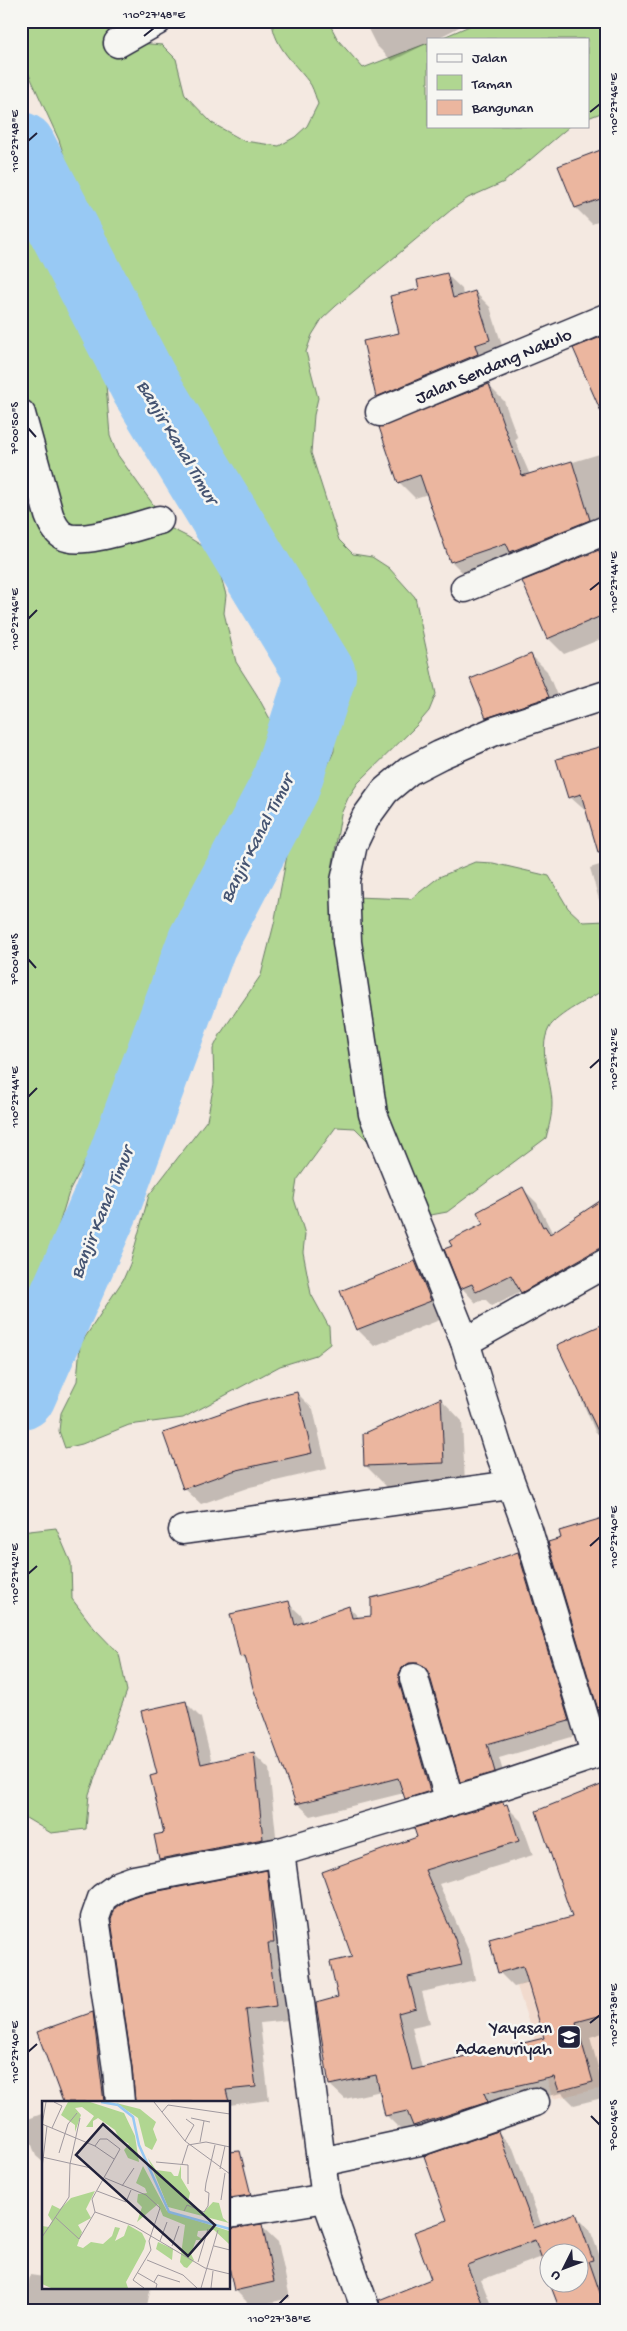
<svg xmlns="http://www.w3.org/2000/svg" width="627" height="2331" viewBox="0 0 627 2331" font-family="'Gochi Hand',sans-serif">
<style>
.built{fill:#f1dacd}
.green{fill:#b0d691;stroke:#697c66}
.shadow{fill:#0003}
.lines{fill:none;stroke-linecap:round;stroke-linejoin:round}
.river{stroke:#98c9f4;stroke-width:70}
.building{fill:#ebb69f;stroke:#22223b}
.minor-casing{stroke:#22223b;stroke-width:31}
.minor{stroke:#f6f6f2;stroke-width:28}
.ticks{fill:none;stroke:#22223b;stroke-width:2}
.labels{text-anchor:middle;stroke-width:5;stroke-linejoin:round;paint-order:stroke}
.street-label{font-size:18px;fill:#22223b;stroke:#f6f6f2}
.poi-label{font-size:18px;fill:#22223b;stroke:#f6f6f2;text-anchor:end}
.water-label{font-size:19px;font-style:italic;fill:#455472;stroke:#f6f6f2}
.inset-river{fill:none;stroke:#98c9f4;stroke-width:2.5}
.inset-road{fill:none;stroke:#a0999f;stroke-width:1}
.view{fill:#22223b;fill-opacity:0.15;stroke:#22223b;stroke-width:2.5}
.inset-edge{fill:none;stroke:#22223b;stroke-width:2.5}
.neatline{fill:none;stroke:#22223b;stroke-width:2}
.ticks-label{font-size:12px;text-anchor:middle;fill:#22223b}
</style>
<rect width="100%" height="100%" fill="#f4e9e1"/>
<filter id="ink" filterUnits="userSpaceOnUse"><feTurbulence type="fractalNoise" baseFrequency=".02" numOctaves="2"/><feDisplacementMap in="SourceGraphic" scale="10" xChannelSelector="R" yChannelSelector="G"/><feConvolveMatrix kernelMatrix="1 2 1 2 8 2 1 2 1" color-interpolation-filters="sRGB"/></filter>
<g filter="url(#ink)">
<path class="built" d="M606 1950V2094L602 2088 553 2099 517 1986Z"/>
<g class="green">
<path d="M21 21H94L127 42 162 45 176 59 185 95 212 123 244 141 279 146 295 137 307 126 318 104C316 98 314 91 311 85 297 65 274 48 272 21H328L338 40 363 68 428 43V126H570L504 182 468 198 451 210 336 306 322 319 312 335 306 352 318 398 314 415 311 453 339 540 353 554 372 557 389 568 415 597 436 694 429 711 417 725 358 783 348 798 341 814 332 869 341 884 355 897 411 899 439 877 475 862 493 863 549 876 568 908 583 922 606 921V989C592 997 556 1015 549 1028 537 1051 552 1080 552 1104 552 1116 549 1126 546 1138L447 1212 431 1215 415 1209 367 1140 355 1128 336 1127 297 1180 294 1199 305 1234 303 1252 311 1294 329 1327 330 1344 316 1355 280 1366 183 1418 129 1425 82 1444 65 1448 59 1431 61 1413 77 1381 80 1345 123 1280 130 1264 149 1195 207 1120 214 1084 213 1049 221 1033 261 975 274 924 288 850 301 815 319 785 334 751V701L332 682 308 617 238 492 174 395 116 268 64 175V156L59 140 21 57Z"/>
<path d="M481 21H606V111L588 118V39H439Z"/>
<path d="M21 187 30 206 49 236 104 359 110 436 117 454 170 528 188 537 204 547 217 562 226 595 224 613 236 662 257 695 276 730 272 749 262 763 222 838 204 892 173 958 146 1050 128 1079 69 1192 33 1309 21 1333V438L29 430 21 399Z"/>
<path d="M56 1528 71 1563 72 1599 94 1628 119 1654 127 1691 89 1794 86 1829 51 1833 21 1815V1532Z"/>
</g>
<g class="shadow">
<path d="M113 21H156L128 36Z"/>
<path d="M364 21H471L436 39H428V43L392 61 376 45Z"/>
<path d="M606 149V219L592 224 576 208 560 166Z"/>
<path d="M446 274 462 289 463 296 475 292 490 307 505 355 392 411 377 396 400 334 421 290Z"/>
<path d="M488 385 504 401 518 439 515 440 530 475 606 452V536L467 577 451 561 428 494 415 498 399 482Z"/>
<path d="M606 548V637L564 654 548 638 524 582Z"/>
<path d="M531 655 547 671 564 713 503 733 487 717Z"/>
<path d="M606 746V909L600 903 590 868 603 864 588 813 570 797Z"/>
<path d="M523 1189 537 1203 553 1234 606 1199V1268L536 1307 521 1291 492 1306 485 1299 476 1303 462 1288 485 1224Z"/>
<path d="M415 1262 431 1278 447 1317 374 1346 358 1330 342 1291Z"/>
<path d="M297 1393 313 1409 327 1469 250 1487 201 1504 184 1488Z"/>
<path d="M581 1393 606 1442 595 1431 579 1394Z"/>
<path d="M441 1399 462 1421 465 1484 387 1487 366 1466Z"/>
<path d="M606 1518V1728L549 1543Z"/>
<path d="M518 1553 531 1567 582 1734 499 1758 507 1785 475 1794 462 1781 431 1676H423L443 1804 419 1811 406 1798 404 1793 311 1816 297 1803 248 1663 241 1656 288 1603 302 1616 303 1623 349 1607 360 1619 373 1617 420 1587Z"/>
<path d="M185 1702 201 1718 212 1763 254 1754 269 1769 278 1854 176 1874 160 1859 165 1834 158 1775Z"/>
<path d="M606 1785V2032L590 2037 606 2097 574 2105 562 2093 498 2107 428 2140 414 2126 401 2130 386 2115 381 2091 345 2099 330 2085 317 2004 339 1998 354 1958 419 1838 503 1803 521 1821 533 1855 439 1884 470 1954 475 1980 422 1992 430 2023 412 2027 422 2068 545 2039 529 1983 514 1987 499 1972 573 1917Z"/>
<path d="M266 1872 280 1886 288 1956 281 1957 289 2020 260 2023 269 2100 229 2105V2102H209L200 2093 180 2005 176 2102H137L112 1920 116 1909 128 1900 138 1896Z"/>
<path d="M93 2013 106 2027 116 2102H64L39 2033Z"/>
<path d="M44 2113V2163L36 2156 23 2121Z"/>
<path d="M498 2132 513 2148 542 2227 575 2215 590 2230 606 2272 603 2276 606 2283V2310L557 2284H580V2254H550L481 2280 493 2310H403L433 2280 449 2221Z"/>
<path d="M261 2226 278 2242 290 2298 252 2307 235 2290 229 2261V2230Z"/>
<path d="M30 2275 44 2277V2287H151L146 2310H24Z"/>
</g>
<g class="lines">
<path class="river" d="M21 147 144 384 321 675 285 786 202 943 107 1201 21 1395"/>
</g>
<g class="building">
<path d="M606 148V197L575 208 558 166Z"/>
<path d="M447 273 453 298 475 291 490 340 475 345 478 354 376 397 363 341 399 333 390 296 419 289 417 280Z"/>
<path d="M606 335V423L573 348Z"/>
<path d="M489 384 522 476 572 461 590 520 510 552 506 543 450 562 420 475 398 483 379 427Z"/>
<path d="M599 550 600 553 606 552V614L547 639 522 581Z"/>
<path d="M531 654 549 697 486 718 470 679Z"/>
<path d="M606 745V851L598 852 581 794 568 798 556 759Z"/>
<path d="M523 1187 543 1227 545 1226 550 1234 606 1197V1247L598 1249 521 1293 511 1275 476 1292 472 1284 460 1289 444 1249 452 1246 449 1241 483 1224 477 1212Z"/>
<path d="M415 1261 431 1301 356 1330 340 1291Z"/>
<path d="M606 1323V1448L557 1345Z"/>
<path d="M297 1392 312 1453 233 1471 183 1489 163 1433 250 1403Z"/>
<path d="M441 1398 444 1463 364 1466 363 1434Z"/>
<path d="M606 1517V1711L599 1713 548 1542 561 1538 559 1531Z"/>
<path d="M518 1552 569 1721 487 1744 495 1772 460 1782 429 1673 424 1666 418 1663H409L402 1668 399 1674V1682L430 1791 405 1799 398 1778 296 1804 253 1688 245 1656 240 1657 230 1614 289 1601 295 1625 349 1606 352 1618 371 1616V1598L420 1586Z"/>
<path d="M186 1701 201 1764 254 1752 263 1839 159 1859 154 1835 164 1833 150 1776 157 1774 141 1711Z"/>
<path d="M606 1783V2014L576 2022 593 2082 559 2091 554 2077 484 2093 488 2102 413 2126 407 2111 385 2116 376 2075 329 2085 316 2003 338 1997 330 1962 352 1957 322 1872 417 1837 414 1828 503 1802 504 1805 507 1804 519 1841 425 1870 455 1939 462 1965 408 1977 416 2008 398 2013 412 2070 544 2038 523 1966 498 1973 489 1939 572 1917 536 1811Z"/>
<path d="M267 1870 274 1943H268L276 2006 246 2010 256 2087 226 2090 229 2102H135L132 2067 111 1920 115 1908 127 1899 138 1895Z"/>
<path d="M93 2012 104 2102H63L37 2032Z"/>
<path d="M498 2131 534 2228 576 2213 593 2260 589 2261 606 2310H560L550 2284H580V2254H550V2281L535 2240 467 2265 485 2310H381L379 2300 431 2279 414 2232 447 2220 424 2156Z"/>
<path d="M240 2151 251 2195 229 2198V2152Z"/>
<path d="M262 2224 274 2282 234 2291 229 2266V2229Z"/>
</g>
<g class="lines">
<defs>
<g id="minor">
<path d="M118 43 157 21"/>
<path d="M380 412 606 318"/>
<path d="M21 414 49 515C52 523 56 532 64 536 81 546 139 525 159 520"/>
<path d="M465 588 606 530"/>
<path d="M465 1342 606 1263"/>
<path d="M183 1530 511 1485"/>
<path d="M414 1678 450 1802"/>
<path d="M595 1753 528 1530 497 1445 465 1342 373 1114 347 942 345 881 353 844 366 817 385 791 409 771 440 755 495 731 606 695"/>
<path d="M280 1852 326 2198 366 2310"/>
<path d="M120 2102 117 2069 95 1918 102 1898 120 1885 134 1880 280 1852 498 1787 606 1751"/>
<path d="M321 2162 424 2140 535 2102"/>
<path d="M229 2214 326 2198"/>
</g>
</defs>
<use href="#minor" class="minor-casing"/>
<use href="#minor" class="minor"/>
</g>
</g>
<path class="ticks" d="M144 36 154 28M590 112 600 104M28 141 37 133M28 428 36 437M590 590 600 582M28 619 37 610M28 959 36 968M590 1068 600 1059M28 1097 37 1088M590 1546 600 1537M28 1574 37 1566M590 2023 600 2015M28 2052 37 2044M591 2116 600 2125M279 2304 288 2295"/>
<defs>
<symbol id="school-square" viewBox="-11 -11 22 22"><rect x="-9" y="-9" width="18" height="18" rx="4" fill="#22223b" stroke="#f6f6f2"/><path d="M0-5L7-2L0 1L-7-2ZM-4 1L0 2.5L4 1V4Q0 6-4 4Z" fill="#fff"/></symbol>
</defs>
<g fill-rule="evenodd">
<use href="#school-square" x="555" y="2023" width="28" height="28"/>
</g>
<g class="labels">
<g class="street-label">
<text transform="translate(493 365) rotate(-23)" y="6">Jalan Sendang Nakulo</text>
</g>
<g class="poi-label">
<text x="552" y="2033">Yayasan<tspan x="552" dy="21">Adaenuriyah</tspan></text>
</g>
<g class="water-label">
<text transform="translate(179 441) rotate(59)" y="7">Banjir Kanal Timur</text>
<text transform="translate(255 838) rotate(-63)" y="7">Banjir Kanal Timur</text>
<text transform="translate(100 1212) rotate(-68)" y="7">Banjir Kanal Timur</text>
</g>
</g>
<g transform="translate(42 2101)">
<rect width="188" height="188" fill="#f4e9e1"/>
<path d="M26 1H48L82 12 93 35 97 61 86 57 82 49 87 43 77 37 73 29 56 17 51 20V26H44L52 15 40 6 33 7 39 14 33 31V24L19 14ZM74 2 98 8 114 21 111 28 115 39 110 49 103 45 96 17ZM106 57 114 69 129 71 132 75H136L139 64V77L148 92 146 101 161 112 171 101 177 102 181 117 187 122 126 106ZM101 65 125 110 187 130V143L172 129 156 130 155 135 162 139H154L149 153 152 159 145 167 142 166 138 161 143 124 121 115 116 103 95 121 100 106 95 101 96 93 105 92 103 87 94 82ZM53 90 44 108 49 117 36 124 40 131 35 145 41 147 49 141 61 143 70 135 73 126 78 127 73 140 82 135 86 124 100 132 104 140 102 148 84 181 86 187H9L0 183V125L7 126 10 120 6 114 10 104 18 108 29 97ZM116 141 131 148 130 159 114 148Z" fill="#b0d691"/>
<path class="inset-river" d="M59 1 76 4 91 16 97 44 127 111 188 128"/>
<path class="inset-road" d="M112 1 143 40 188 73M120 11 126 4 188 13M149 17 168 21M0 23 53 45 72 58M0 24 4 1M10 27 20 5 12 1M143 40 152 24 144 18M158 41 162 20M53 45 58 38H65L78 48 50 98 53 111 92 125 163 167 188 173M17 52 26 23 35 12M0 56 49 67M114 61 146 64V83M140 63 146 44 164 41 188 46M0 67 5 25M178 68 183 45M63 77 104 94 118 107 107 140 109 149 91 179 102 187M80 85 92 67M55 90 84 101 89 89M179 99 183 72M142 110 145 104 162 111 166 105 167 92 163 90 164 82 173 44M13 116 37 138 53 111M0 136 27 96 28 63 38 17M118 140 125 121M130 145 137 125M172 145 188 149M105 159 141 174 155 187M156 161 166 128M96 172 115 183 114 187M112 181 116 174 138 181M159 187 176 129M169 187 171 170"/>
<path class="view" d="M61 23 173 124 146 155 34 54Z"/>
<rect width="188" height="188" class="inset-edge"/>
</g>
<rect width="627" height="2331" fill="none" stroke="#f6f6f2" stroke-width="55"/>
<rect x="427" y="38" width="162" height="90" fill="#f6f6f2" stroke="#a1a1a9"/>
<rect x="437" y="54" width="25" height="8" fill="#f6f6f2" stroke="#a1a1a9"/>
<text x="472" y="62" font-size="15" fill="#22223b">Jalan</text>
<rect x="437" y="75" width="25" height="15" fill="#b0d691" stroke="#a1a1a9"/>
<text x="472" y="88" font-size="15" fill="#22223b">Taman</text>
<rect x="437" y="100" width="25" height="15" fill="#ebb69f" stroke="#a1a1a9"/>
<text x="472" y="112" font-size="15" fill="#22223b">Bangunan</text>
<g transform="translate(564 2268) rotate(228)"><circle r="24" fill="#f6f6f2" stroke="#a1a1a9"/>
<path d="M0-4L9 19L0 12L-9 19Z" fill="#22223b"/>
<text y="-8" font-size="14" font-weight="bold" text-anchor="middle" fill="#22223b">U</text>
</g>
<rect x="28" y="28" width="572" height="2276" class="neatline"/>
<g class="ticks-label">
<text x="154" y="18">110°27'48"E</text>
<text transform="translate(613 104) rotate(-90)" y="4">110°27'46"E</text>
<text transform="translate(14 141) rotate(-90)" y="4">110°27'48"E</text>
<text transform="translate(14 428) rotate(-90)" y="4">7°00'50"S</text>
<text transform="translate(613 582) rotate(-90)" y="4">110°27'44"E</text>
<text transform="translate(14 619) rotate(-90)" y="4">110°27'46"E</text>
<text transform="translate(14 959) rotate(-90)" y="4">7°00'48"S</text>
<text transform="translate(613 1059) rotate(-90)" y="4">110°27'42"E</text>
<text transform="translate(14 1097) rotate(-90)" y="4">110°27'44"E</text>
<text transform="translate(613 1537) rotate(-90)" y="4">110°27'40"E</text>
<text transform="translate(14 1574) rotate(-90)" y="4">110°27'42"E</text>
<text transform="translate(613 2015) rotate(-90)" y="4">110°27'38"E</text>
<text transform="translate(14 2052) rotate(-90)" y="4">110°27'40"E</text>
<text transform="translate(613 2125) rotate(-90)" y="4">7°00'46"S</text>
<text x="279" y="2322">110°27'38"E</text>
</g>
</svg>
